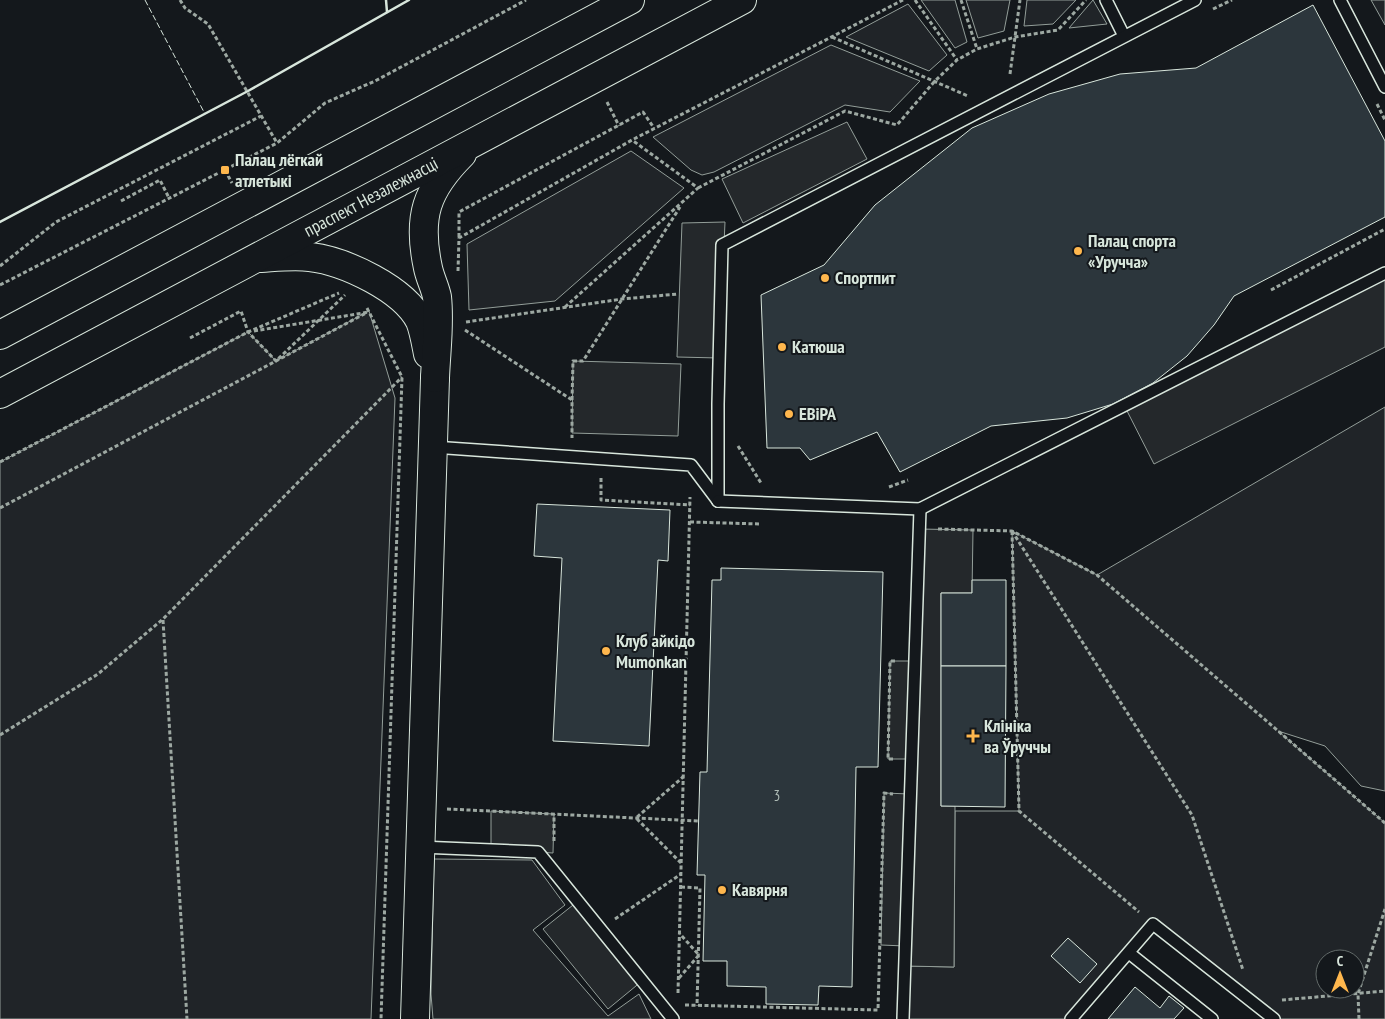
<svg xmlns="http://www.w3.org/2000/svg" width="1385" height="1019" viewBox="0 0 1385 1019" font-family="'PT Sans Narrow',sans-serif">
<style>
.green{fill:#202428;stroke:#939e99;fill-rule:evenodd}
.parking{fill:#24282b;stroke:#939e99}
.building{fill:#2c363c;stroke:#d8e6dc}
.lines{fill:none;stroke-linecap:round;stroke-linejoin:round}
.service-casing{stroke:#d8e6dc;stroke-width:14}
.tertiary-casing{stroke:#d8e6dc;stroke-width:30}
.trunk-casing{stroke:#d8e6dc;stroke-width:30}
.path{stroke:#9da8a2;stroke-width:3;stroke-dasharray:4 2.5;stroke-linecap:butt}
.service{stroke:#14181c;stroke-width:11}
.tertiary{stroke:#14181c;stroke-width:28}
.trunk{stroke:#14181c;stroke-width:28}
.fence{stroke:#d8e6dc;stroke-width:1;stroke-dasharray:6 2.5;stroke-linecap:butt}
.wall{stroke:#d8e6dc;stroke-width:2.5}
.poi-dot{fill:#ffb74d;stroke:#14181c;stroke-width:2}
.labels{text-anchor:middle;stroke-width:4;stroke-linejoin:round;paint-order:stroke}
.number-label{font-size:15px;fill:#adbab4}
.poi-label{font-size:18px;font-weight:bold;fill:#d8e6dc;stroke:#14181c;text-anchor:start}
.street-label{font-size:18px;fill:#d8e6dc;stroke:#14181c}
</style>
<rect width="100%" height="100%" fill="#14181c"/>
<g class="green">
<path d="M921 0H955L967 42 955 48Z"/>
<path d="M966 0H1010L1004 31 978 38Z"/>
<path d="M1027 0H1076L1053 24 1024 26Z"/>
<path d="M1093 0 1107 24 1069 28Z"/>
<path d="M1371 0H1385V25Z"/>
<path d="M908 4 947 55 929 71 846 37Z"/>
<path d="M831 45 920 81 890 112 845 105 714 172 702 175 691 170 653 137Z"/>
<path d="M631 151 684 188 555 301 469 310 467 244Z"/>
<path d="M369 311 395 398 371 1019H0V462L248 332 276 361Z"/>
<path d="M1385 407V791L1361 786 1325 746 1278 731 1385 823V1019H1274L1153 925 1071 1019H903L905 966 954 967 955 811H1019L1012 531 1097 575ZM1325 959H1355V989H1325Z"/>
<path d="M434 859 532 860 565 905 533 930 608 1016 639 994 651 1019H433L431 994Z"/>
</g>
<g class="parking">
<path d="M847 122 867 159 743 223 722 179Z"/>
<path d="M725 222 719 358 677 357 682 223Z"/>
<path d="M1385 273V347L1154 464 1124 405Z"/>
<path d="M573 361 681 364 678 436 572 433Z"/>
<path d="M919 529 973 530 972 593H941V806H955L954 967 905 966V946L881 945 884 793 910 794 911 759H888L890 661H914Z"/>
<path d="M491 811 554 814 553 853 491 849Z"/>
<path d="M578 901 642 981 608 1009 543 929Z"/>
</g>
<g class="building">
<path d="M1313 5 1385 141V217L1234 296 1214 325 1187 356 1153 383 1113 404 1067 418 991 426 900 472 877 432 810 460 800 448H767L761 295 824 265 875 205 972 128 1049 94 1120 74 1196 68Z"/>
<path d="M537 504 670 510 668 561 658 560 649 746 553 741 562 558 534 556Z"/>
<path d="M721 568 883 572 878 767H856L852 987 819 986 818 1005 766 1004V987L727 986V961H703L705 875H697L700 772H707L712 580H721Z"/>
<path d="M972 580H1006V666H941V593H972Z"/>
<path d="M941 666H1006L1005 807 941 806Z"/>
<path d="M1068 938 1097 964 1080 983 1051 956Z"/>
<path d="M1135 987 1160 1008 1169 996 1184 1008 1174 1019H1108Z"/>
</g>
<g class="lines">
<defs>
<g id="service">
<path d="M1106 0 1124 36"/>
<path d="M1340 0 1385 87"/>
<path d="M433 447 691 465 718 501"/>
<path d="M718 501V404L722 245 1195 0"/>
<path d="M718 501 920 509 1385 273"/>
<path d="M420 847 538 852 673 1019"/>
<path d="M1129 953 1212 1019"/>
<path d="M903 1019 920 509"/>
<path d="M1071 1019 1153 924 1274 1019"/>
</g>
<path id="tertiary" d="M415 1019 435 378"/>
<g id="trunk">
<path d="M261 258C277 257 294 255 310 257 345 261 404 289 420 321 424 331 426 344 428 354"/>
<path d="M0 335 630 0"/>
<path d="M435 378C436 351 440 324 437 297 435 287 430 278 428 268 417 217 426 190 462 154"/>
<path id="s1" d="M0 394 742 0"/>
</g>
</defs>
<use href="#service" class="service-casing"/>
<use href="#tertiary" class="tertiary-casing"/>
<use href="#trunk" class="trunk-casing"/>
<g class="path">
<path d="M180 0 185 8 208 24 277 143"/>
<path d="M915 0 957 60"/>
<path d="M961 0 977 49"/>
<path d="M1213 9 1232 0"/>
<path d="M832 37 968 96"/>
<path d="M1010 74 1020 0"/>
<path d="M607 102 619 126"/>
<path d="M1377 104 1385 120"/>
<path d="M225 170 232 183"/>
<path d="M698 188 845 111 897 125 934 82 957 60 977 49 1015 37 1058 30 1086 0"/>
<path d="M121 201 160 180 169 198"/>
<path d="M459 237V212L643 112 654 128"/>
<path d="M0 266 56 222 261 116"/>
<path d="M458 271 459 238 632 140 903 0"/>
<path d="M0 285 277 143 325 103 375 81 526 0"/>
<path d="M1271 290 1385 229"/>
<path d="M565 307 698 188 632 140"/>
<path d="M367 308 402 377 381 1019"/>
<path d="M466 322 622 299 678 294"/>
<path d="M465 330 572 400V438"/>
<path d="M254 331 369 312"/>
<path d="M190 338 241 311 248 332 276 361 345 295"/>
<path d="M572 400 573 361H583L680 207"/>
<path d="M738 446 761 483"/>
<path d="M0 462 248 332 339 293"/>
<path d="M601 478V500L690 505"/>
<path d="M889 487 908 480"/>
<path d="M0 508 366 313"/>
<path d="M690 522 761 524"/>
<path d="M938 529 1012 531 1097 575 1385 823"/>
<path d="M1012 531 1192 815 1243 970"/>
<path d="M1012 531 1019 811 1139 912"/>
<path d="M163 620 187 1019"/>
<path d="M0 735 98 674 163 619 402 377"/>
<path d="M893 759H888L890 661H896"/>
<path d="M447 809 698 821"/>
<path d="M554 841V814"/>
<path d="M681 863 636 818 683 777"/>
<path d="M681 887 700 888 697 1006"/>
<path d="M615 919 681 874"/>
<path d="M679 978 699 955 680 934"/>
<path d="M678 993 690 497"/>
<path d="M1282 1000 1385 991"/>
<path d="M685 1005 878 1010 884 793 893 794"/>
<path d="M1359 1019 1358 994 1385 909"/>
</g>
<use href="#service" class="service"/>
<use href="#tertiary" class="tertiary"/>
<use href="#trunk" class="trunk"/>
<path class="fence" d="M145 0 205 114"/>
<g class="wall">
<path d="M386 0 387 12"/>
<path d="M0 222 248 91 409 0"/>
</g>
</g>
<g class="poi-dot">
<rect x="220" y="165" width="10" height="10" rx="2.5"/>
<circle cx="1078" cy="251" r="5"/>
<circle cx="825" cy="278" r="5"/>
<circle cx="782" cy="347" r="5"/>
<circle cx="789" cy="414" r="5"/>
<circle cx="606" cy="651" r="5"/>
<path d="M970.5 728.5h5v5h5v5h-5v5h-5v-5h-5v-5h5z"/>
<circle cx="722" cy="890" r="5"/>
</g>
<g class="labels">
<g class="number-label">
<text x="777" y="801">3</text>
</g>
<g class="poi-label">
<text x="235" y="166">Палац лёгкай<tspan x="235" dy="21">атлетыкі</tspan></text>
<text x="1088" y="247">Палац спорта<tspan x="1088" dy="21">«Уручча»</tspan></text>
<text x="835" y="284">Спортпит</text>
<text x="792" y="353">Катюша</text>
<text x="799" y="420">ЕВіРА</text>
<text x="616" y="647">Клуб айкідо<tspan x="616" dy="21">Mumonkan</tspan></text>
<text x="984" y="732">Клініка<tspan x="984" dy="21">ва Ўруччы</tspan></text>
<text x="732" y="896">Кавярня</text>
</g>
<g class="street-label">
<text dy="6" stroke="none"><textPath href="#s1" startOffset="420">праспект Незалежнасці</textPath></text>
</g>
</g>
<g transform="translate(1340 974)"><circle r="24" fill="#14181c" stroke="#626a69"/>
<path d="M0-4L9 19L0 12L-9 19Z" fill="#ffb74d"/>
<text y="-8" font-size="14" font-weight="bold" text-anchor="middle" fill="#d8e6dc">С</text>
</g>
</svg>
